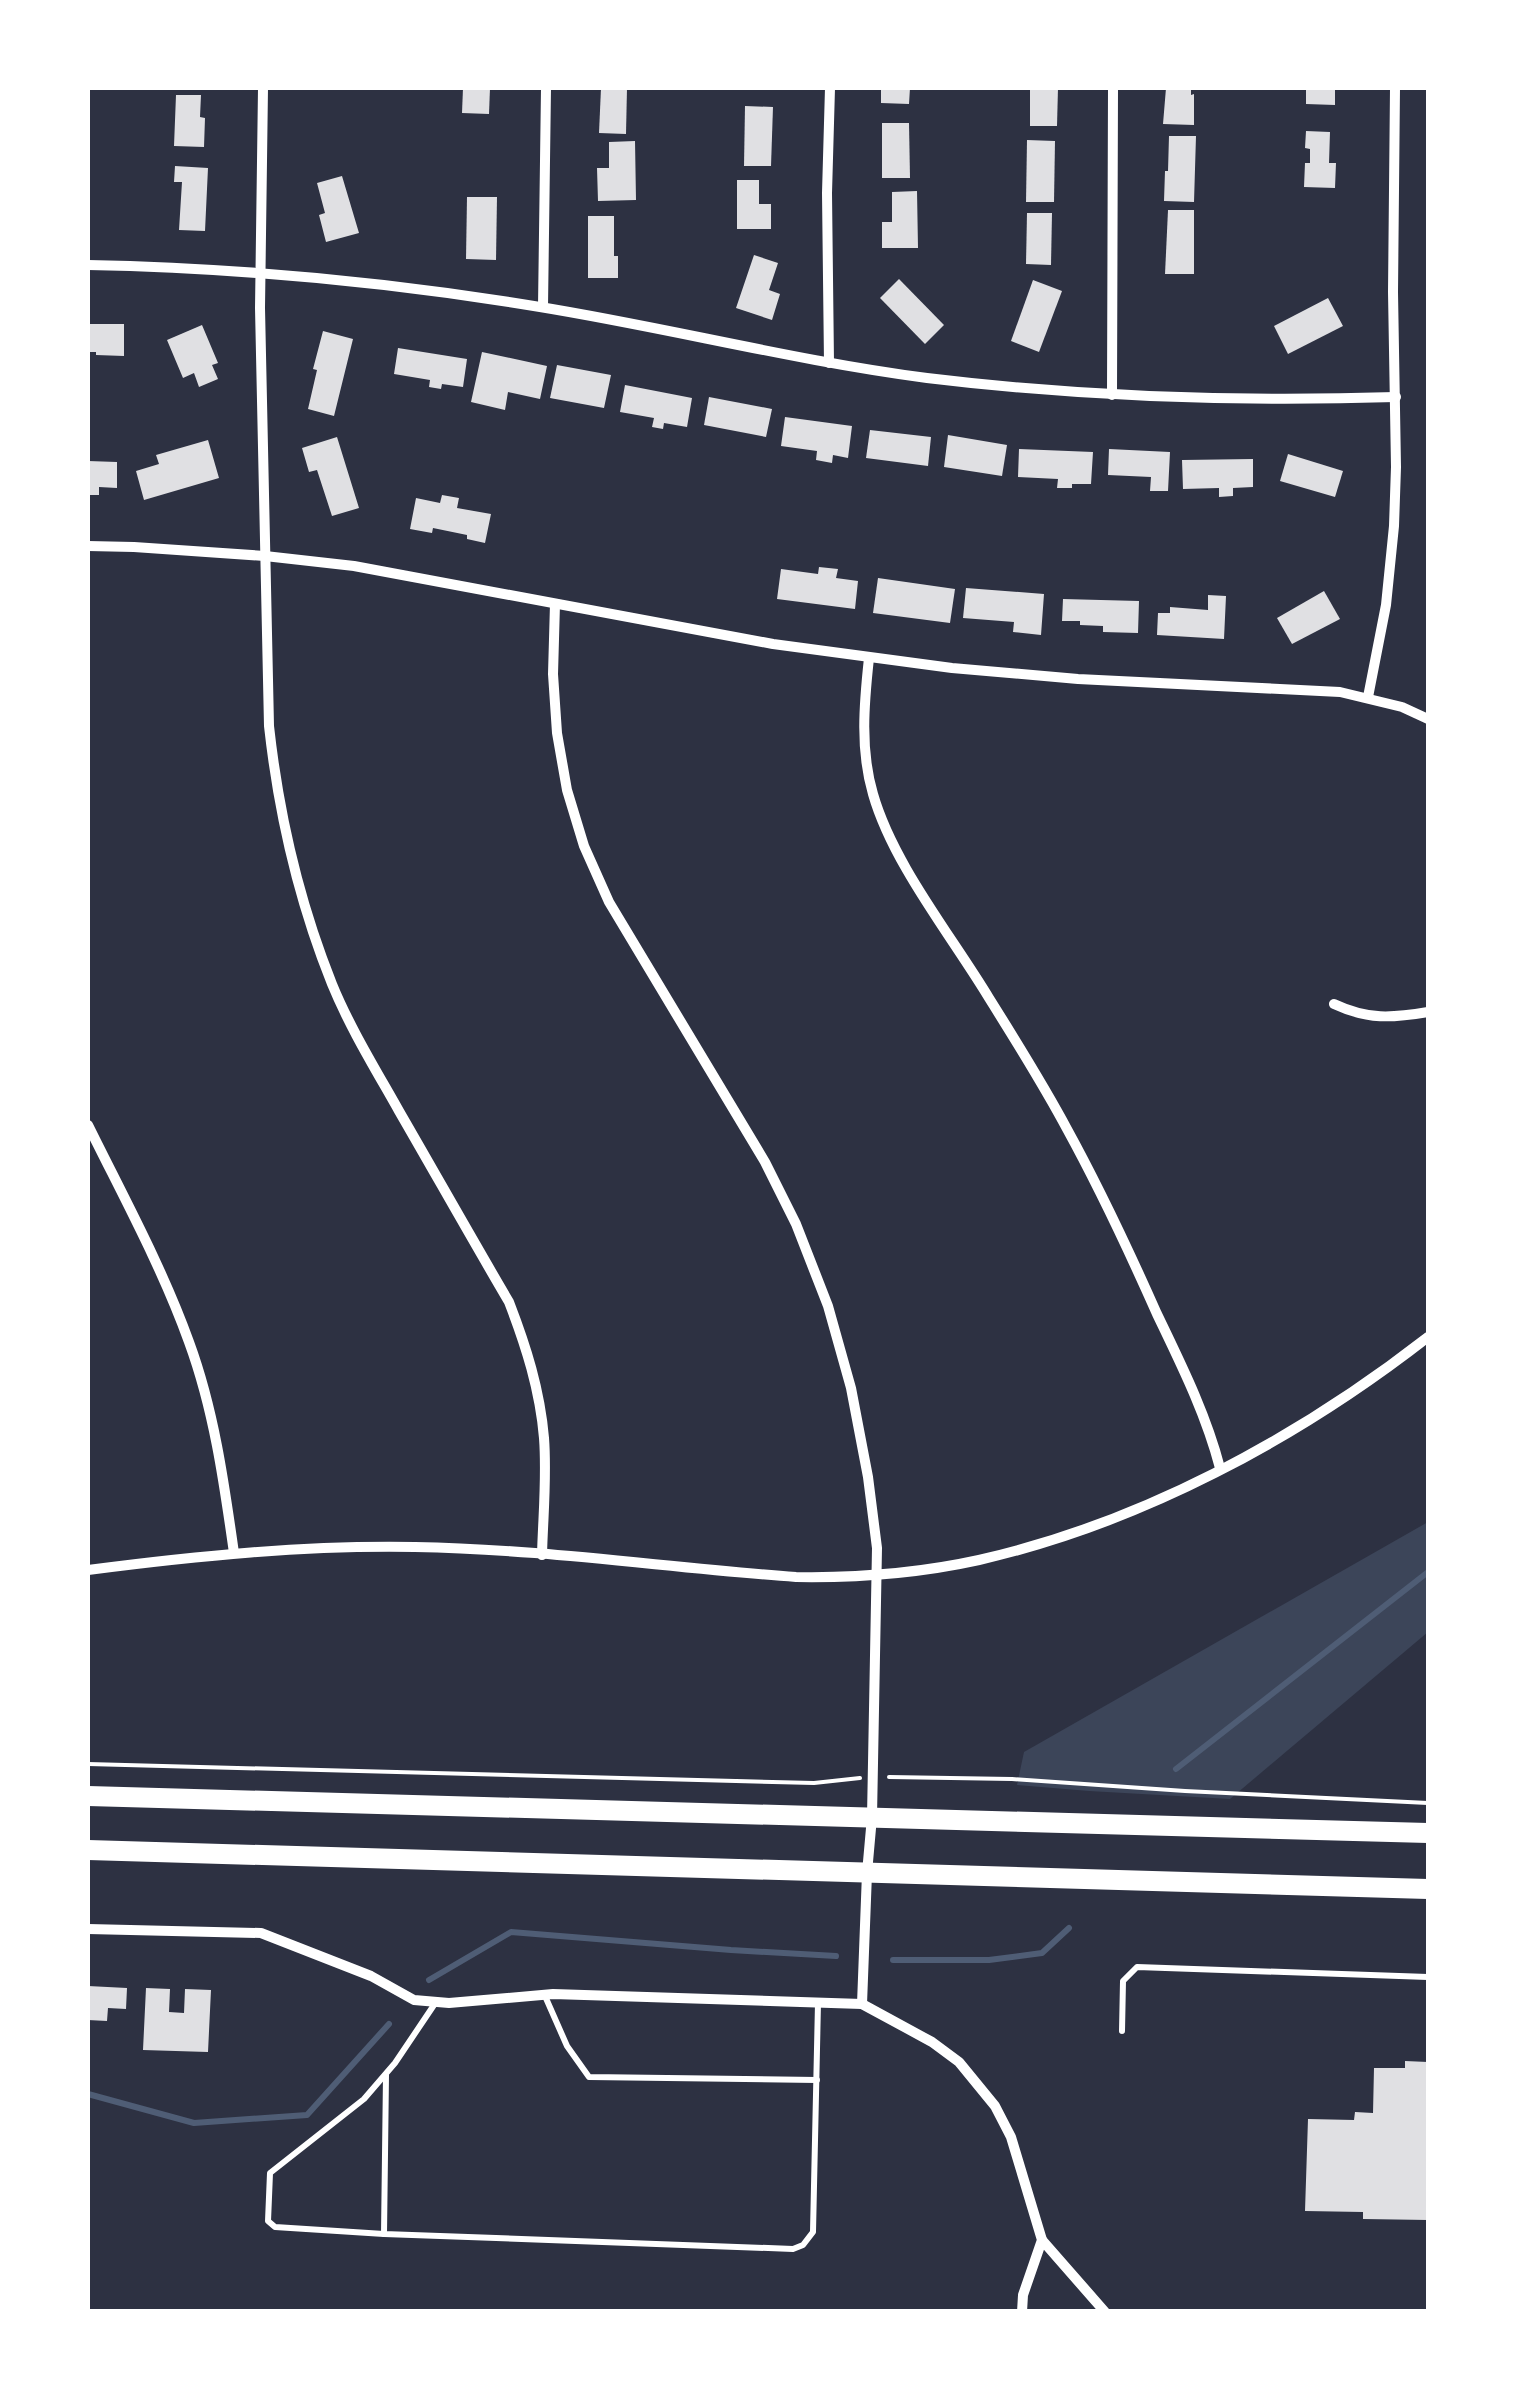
<svg xmlns="http://www.w3.org/2000/svg" width="1516" height="2399" viewBox="0 0 1516 2399" font-family="'Work Sans',sans-serif">
<style>
.green{fill:#3c4559}
.lines{fill:none;stroke-linecap:round;stroke-linejoin:round}
.stream{stroke:#4f5d75;stroke-width:6}
.building{fill:#e0e0e3}
.path{stroke:#fff;stroke-width:4}
.service{stroke:#fff;stroke-width:6}
.minor{stroke:#fff;stroke-width:10}
.primary{stroke:#fff;stroke-width:20}
</style>
<rect width="100%" height="100%" fill="#2d3142"/>
<path class="green" d="M1428 1522V1632L1230 1799 1089 1791 1017 1785 1024 1752Z"/>
<g class="lines">
<g class="stream">
<path d="M1176 1769 1428 1572"/>
<path d="M893 1960H989L1042 1953 1069 1928"/>
<path d="M429 1980 511 1932 731 1950 836 1956"/>
<path d="M88 2094 194 2123 307 2115 389 2024"/>
</g>
</g>
<g class="building">
<path d="M463 88H490L489 114 462 113Z"/>
<path d="M601 88H627L626 134 599 133Z"/>
<path d="M881 88H910L909 104 881 103Z"/>
<path d="M1030 88H1058L1057 126H1030Z"/>
<path d="M1166 88H1191V95L1194 94V125L1163 124Z"/>
<path d="M1306 88H1335V105L1306 104Z"/>
<path d="M176 95H201L200 117 205 118 204 147 174 146Z"/>
<path d="M745 106 773 107 771 166H744Z"/>
<path d="M882 123H909L910 178H882Z"/>
<path d="M1306 131 1330 132 1329 163H1336L1335 188 1304 187 1305 163H1310V149L1305 148Z"/>
<path d="M1169 136H1196L1194 202 1164 201 1165 171H1168Z"/>
<path d="M1027 140 1055 141 1054 202H1026Z"/>
<path d="M635 141 636 200 598 201 597 168H609V142Z"/>
<path d="M175 166 208 168 205 231 179 230 182 182H174Z"/>
<path d="M342 176 359 233 326 242 319 215 325 213 317 183Z"/>
<path d="M737 180H759V204H771V229H737Z"/>
<path d="M917 191 918 248H882V222H892V192Z"/>
<path d="M467 197H497L496 260 466 259Z"/>
<path d="M1168 210H1194V274H1165Z"/>
<path d="M1027 213H1052L1051 265 1026 264Z"/>
<path d="M588 216H614V256H618V278H588Z"/>
<path d="M754 255 778 263 769 290 780 294 772 320 736 308Z"/>
<path d="M899 279 944 325 925 344 880 298Z"/>
<path d="M1033 280 1062 291 1039 352 1011 341Z"/>
<path d="M1328 298 1343 326 1288 354 1274 326Z"/>
<path d="M88 324H124V356L96 355V352H88Z"/>
<path d="M202 325 218 363 212 365 218 379 199 387 194 373 183 378 167 340Z"/>
<path d="M323 331 353 339 334 416 308 409 317 370 313 369Z"/>
<path d="M398 348 467 359 463 387 442 384 441 389 429 387 430 380 394 374Z"/>
<path d="M482 352 547 366 540 399 508 392 505 410 471 402Z"/>
<path d="M557 365 611 375 604 408 550 398Z"/>
<path d="M625 385 692 398 687 427 664 423 663 429 652 427 654 418 620 412Z"/>
<path d="M709 397 772 409 766 437 704 425Z"/>
<path d="M785 417 852 426 848 458 833 455 832 463 816 460 817 451 781 446Z"/>
<path d="M870 430 931 437 928 466 866 458Z"/>
<path d="M948 435 1007 445 1002 476 944 467Z"/>
<path d="M337 437 359 508 332 516 317 470 309 472 302 448Z"/>
<path d="M208 440 219 478 144 500 136 471 159 464 156 455Z"/>
<path d="M1019 449 1093 452 1091 484H1072V488H1057L1058 479 1018 477Z"/>
<path d="M1109 449 1170 452 1168 491H1150L1151 477 1108 475Z"/>
<path d="M1288 454 1343 471 1335 497 1280 481Z"/>
<path d="M1253 459V487L1233 488V496L1219 497V488L1183 489 1182 460Z"/>
<path d="M88 461 117 462V488L99 487V495H88Z"/>
<path d="M442 495 459 498 457 508 491 514 485 543 467 539V535L433 528 432 533 410 529 416 498 440 503Z"/>
<path d="M819 567 838 569 836 578 858 581 855 609 777 599 781 569 818 574Z"/>
<path d="M878 578 955 589 950 623 873 613Z"/>
<path d="M966 588 1044 594 1041 635 1013 632 1014 622 963 618Z"/>
<path d="M1324 591 1340 619 1292 644 1277 618Z"/>
<path d="M1208 595 1226 596 1224 639 1157 635 1158 613H1170V607L1208 610Z"/>
<path d="M1063 599 1139 601 1138 633 1103 632V626L1080 625V621H1062Z"/>
<path d="M88 1986 127 1988 126 2009 108 2008 107 2021 88 2020Z"/>
<path d="M146 1988 170 1989 169 2012 184 2013 185 1989 211 1990 208 2052 143 2050Z"/>
<path d="M1405 2061 1428 2062V2220L1363 2219V2212L1305 2211 1308 2119 1354 2120 1355 2112 1373 2113 1374 2068H1405Z"/>
</g>
<g class="lines">
<g class="path">
<path d="M88 1764 814 1783 860 1778"/>
<path d="M889 1777 1012 1779 1185 1791 1428 1803"/>
</g>
<g class="service">
<path d="M545 1996 567 2046 589 2077 817 2080"/>
<path d="M436 2002 395 2063 364 2099 270 2173 268 2221 275 2227 384 2234 793 2249 803 2245 813 2232 818 2003"/>
<path d="M1122 2031 1123 1981 1137 1967 1428 1977"/>
<path d="M384 2234 386 2075"/>
</g>
<g class="minor">
<path d="M263 88 260 308 269 726C279 817 298 899 332 984 350 1028 376 1070 399 1111 436 1175 472 1239 509 1302 526 1346 540 1390 544 1438 547 1477 543 1516 542 1555"/>
<path d="M88 265C239 268 390 282 540 307 669 328 797 361 927 378 1083 397 1239 402 1396 397"/>
<path d="M543 307 546 88"/>
<path d="M829 363 827 193 830 88"/>
<path d="M1112 395 1113 88"/>
<path d="M88 546 134 547 265 556 354 566 773 644 952 668 1078 679 1340 692 1402 707 1428 719"/>
<path d="M555 604 553 674 557 733 567 790 584 846 609 902 765 1162 796 1224 828 1306 851 1388 868 1477 877 1548 872 1817 867 1873 862 2004 932 2042 959 2062 995 2106 1011 2137 1042 2240 1023 2295 1022 2312"/>
<path d="M869 658C864 704 860 750 873 794 893 864 951 935 989 998 1016 1041 1043 1084 1067 1129 1100 1189 1129 1251 1157 1314 1181 1364 1206 1414 1220 1468"/>
<path d="M1368 697 1386 605 1394 526 1396 467 1393 292 1395 88"/>
<path d="M1334 1004C1368 1020 1392 1018 1428 1012"/>
<path d="M88 1125C123 1196 162 1267 189 1342 214 1410 224 1482 234 1553"/>
<path d="M88 1570C196 1556 305 1545 415 1547 542 1549 669 1568 796 1577 857 1578 920 1573 979 1560 1141 1523 1297 1439 1428 1337"/>
<path d="M88 1929 261 1933 371 1976 414 2000 449 2003 553 1994 862 2004"/>
<path d="M1042 2240 1105 2312"/>
</g>
<g class="primary">
<path d="M88 1796 1428 1833"/>
<path d="M88 1850 1428 1889"/>
</g>
</g>
<rect width="1516" height="2399" fill="none" stroke="#ffffff" stroke-width="180"/>
</svg>
